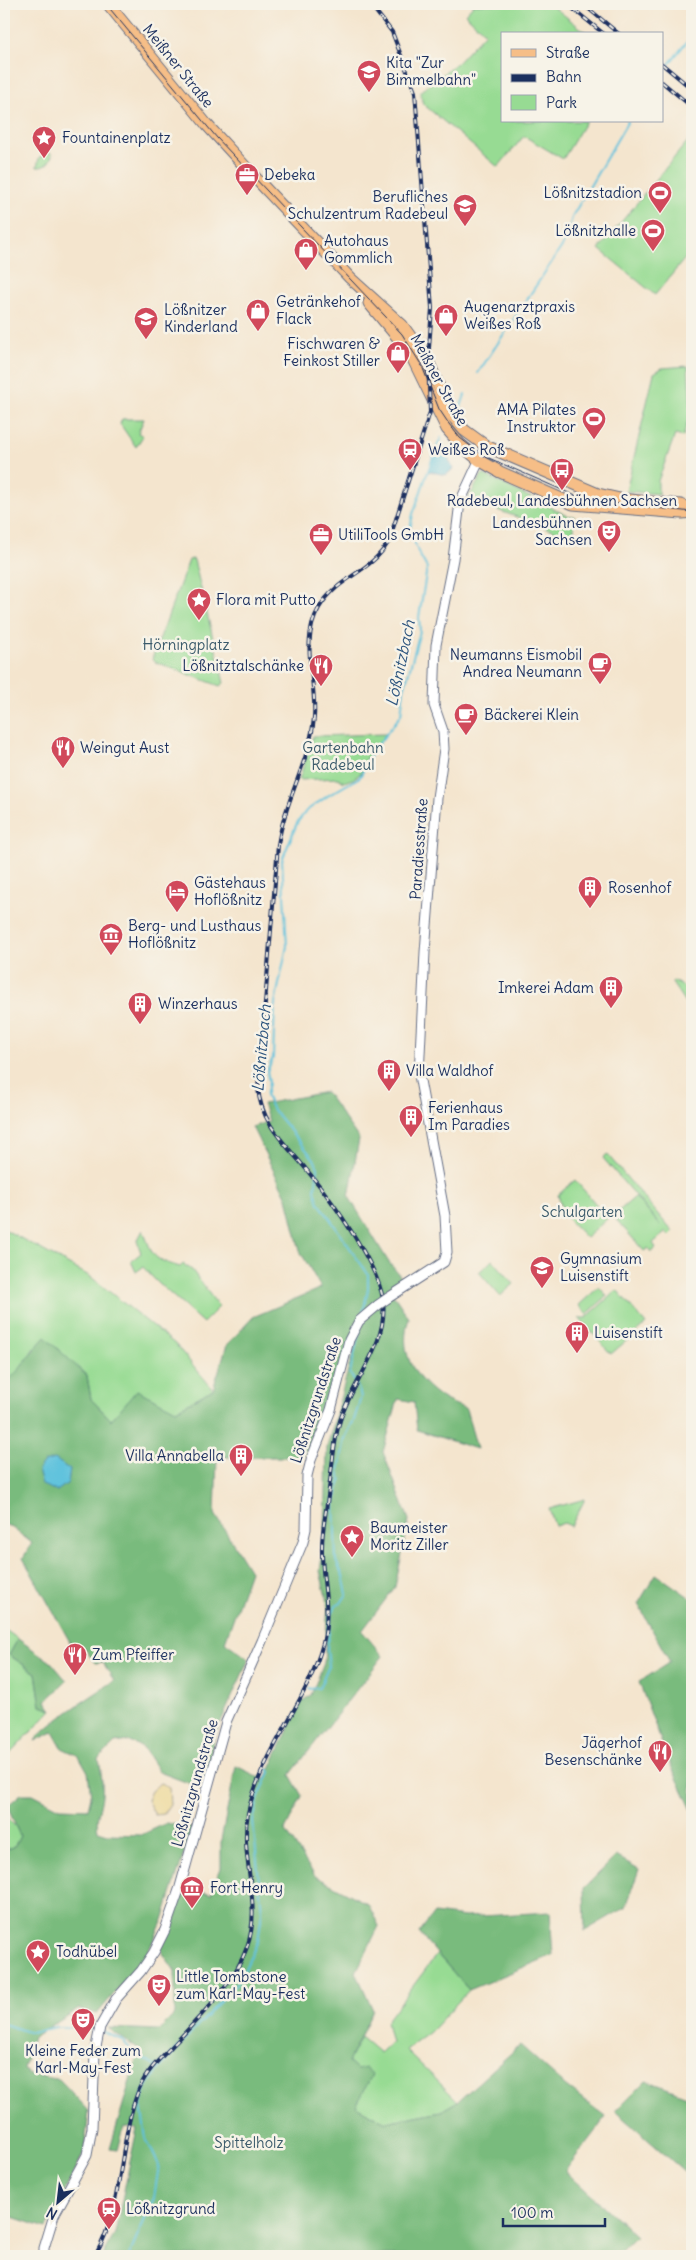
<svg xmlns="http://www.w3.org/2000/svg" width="696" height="2260" viewBox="0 0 696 2260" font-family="Delius,sans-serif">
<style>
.green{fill:#97db93;stroke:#598578}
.forest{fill:#79bb7d;stroke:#4a756e}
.sand{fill:#eeda9e;stroke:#84847e}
.water{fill:#5fc2dd;stroke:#3d789e}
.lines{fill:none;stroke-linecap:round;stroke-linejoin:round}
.stream{stroke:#5fc2dd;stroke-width:2}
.minor-casing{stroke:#676f85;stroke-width:11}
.major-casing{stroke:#676f85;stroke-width:13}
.minor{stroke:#fff;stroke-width:9}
.major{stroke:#f6be87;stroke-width:11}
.tram{stroke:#1b2f5e;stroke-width:1}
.rail-casing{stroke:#1b2f5e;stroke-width:4}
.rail{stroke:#f7f3e8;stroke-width:2;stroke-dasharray:5.5;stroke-linecap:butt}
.minor-bridge-casing{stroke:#676f85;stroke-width:11;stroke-linecap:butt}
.minor-bridge{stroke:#fff;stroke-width:9}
.labels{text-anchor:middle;stroke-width:5;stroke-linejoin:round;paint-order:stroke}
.poi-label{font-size:15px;fill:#1b2f5e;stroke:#f7f3e8;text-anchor:start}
.street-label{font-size:15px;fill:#1b2f5e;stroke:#f7f3e8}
.park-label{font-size:15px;fill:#3a5a6b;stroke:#f7f3e8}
.water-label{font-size:16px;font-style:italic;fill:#2c547e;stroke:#f7f3e8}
</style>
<rect width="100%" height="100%" fill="#f7f3e8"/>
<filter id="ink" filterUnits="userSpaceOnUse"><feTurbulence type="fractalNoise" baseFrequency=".02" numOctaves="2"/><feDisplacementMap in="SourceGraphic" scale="10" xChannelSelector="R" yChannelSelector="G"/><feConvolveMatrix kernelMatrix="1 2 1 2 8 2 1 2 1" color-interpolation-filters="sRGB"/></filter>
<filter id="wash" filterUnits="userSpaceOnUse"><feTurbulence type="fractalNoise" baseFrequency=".0096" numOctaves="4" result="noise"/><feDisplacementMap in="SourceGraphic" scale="20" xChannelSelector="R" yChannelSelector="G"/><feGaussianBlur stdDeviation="1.12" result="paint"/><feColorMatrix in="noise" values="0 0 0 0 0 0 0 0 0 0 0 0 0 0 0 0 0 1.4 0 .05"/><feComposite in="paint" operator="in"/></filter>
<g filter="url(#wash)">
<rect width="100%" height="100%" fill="#f4e5ce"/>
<g class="green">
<path d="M474 4H550L588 34H502V121H586L563 159 524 136 498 167 423 104 420 92 458 62 485 33 465 14Z"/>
<path d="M692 136V260L687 256 655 295 599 249Z"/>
<path d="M49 151 52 155C50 162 45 168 37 167L39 158Z"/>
<path d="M688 366 691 410 683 437 675 435 658 481V494L626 491 654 373 662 368Z"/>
<path d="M122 419H144L138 433 143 436 136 447 120 424Z"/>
<path d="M482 475H485L568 516H574V538L481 504 466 502Z"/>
<path d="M192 559 194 560 224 683 220 686 155 662 152 659 189 560Z"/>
<path d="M386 734 367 758 360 774 353 779 344 782 338 778 299 780 313 736Z"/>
<path d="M673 981 692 991V998L687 1003 692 1013 672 983Z"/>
<path d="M607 1154 673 1232 669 1236 666 1232 653 1243 656 1248 651 1252 648 1248 644 1251 613 1216 635 1197 660 1225 603 1158Z"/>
<path d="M575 1180 608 1218 586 1238 564 1215 558 1195Z"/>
<path d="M4 1229 91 1277 175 1344 213 1389 176 1410 111 1420 91 1399 87 1376 34 1348 17 1374 4 1384Z"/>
<path d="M143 1230C154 1258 151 1258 180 1267L183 1264 192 1270 219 1307 203 1323 156 1281 143 1267 136 1272 131 1261 141 1253 137 1241Z"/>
<path d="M493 1260 514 1284 500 1296 479 1272Z"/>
<path d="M599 1287 607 1296 587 1314 579 1305Z"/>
<path d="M617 1290 646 1324 611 1354 579 1318H586Z"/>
<path d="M585 1499 571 1526 564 1523 555 1526 549 1509Z"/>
<path d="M4 1629 18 1639 9 1655 36 1673 41 1706 52 1710 4 1760Z"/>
<path d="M4 1815 16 1827 20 1836 14 1847 4 1850Z"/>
<path d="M437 1954 469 1990 430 2032 406 2050 458 2101 441 2111 386 2122 356 2106 357 2070 348 2062 361 2037 380 2053 391 2043 386 2022Z"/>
</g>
<g class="forest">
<path d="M326 1092 359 1139 349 1197 388 1261 405 1282 389 1288 409 1318C399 1350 411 1375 438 1395 445 1401 457 1405 466 1409L477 1449 417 1430 414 1402 398 1399 383 1452 409 1520 395 1587 362 1631 383 1656 290 1775 302 1796 285 1830 315 1876 368 1904 379 1926 356 1972 373 2010 348 2062 357 2070 366 2068 372 2075 356 2106 386 2122 441 2111 458 2101 520 2045 566 2086 606 2117 565 2171 636 2236 616 2256H103L115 2233 137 2129 124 2127 118 2150 110 2149 139 2050 108 2028 159 2030 175 2014V1971L160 1949 186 1886 211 1894 221 1868V1840L236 1766 265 1780 301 1702 311 1695 324 1663 328 1605 320 1571 325 1530 327 1447 357 1337 331 1383 303 1457H217L215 1514 250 1571 225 1642 249 1659 214 1737 204 1789 159 1772 144 1749 130 1741 115 1743 99 1759C101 1771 103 1783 102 1795 101 1808 95 1818 98 1831L108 1834 141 1835 167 1823 192 1828 163 1920 146 1956 97 2014 79 2009 33 2037 24 2068 28 2075C40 2074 48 2079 59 2079L89 2111 84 2153 46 2228 4 2214V1850L14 1847 20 1836 7 1806 21 1794H33L60 1808 88 1809 91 1796 88 1772 79 1756 62 1748 53 1732 35 1741C44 1725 97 1693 114 1681L103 1662 95 1663 85 1649 75 1651 23 1558 32 1543 11 1527 4 1524V1384C21 1371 30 1353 45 1337L87 1376 91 1399 111 1420 137 1390 176 1410 213 1389 227 1345 253 1317 321 1288 300 1251 287 1198 252 1127 269 1121 263 1104Z"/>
<path d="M656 1574 692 1599V1810L667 1757 639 1682 670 1662 638 1604Z"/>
<path d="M18 1639 51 1662 67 1681 46 1701 52 1710 41 1706 36 1673 9 1655Z"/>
<path d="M616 1856 639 1869 626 1907 585 1931 584 1888Z"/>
<path d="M550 1912 553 1955 469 1990 419 1933 434 1913 465 1917Z"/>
<path d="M646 2080 692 2098V2167L685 2172 615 2111Z"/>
</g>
<path class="sand" d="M160 1783 169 1787 170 1804 163 1814 155 1815 147 1800 151 1791Z"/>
<g class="water">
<path d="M438 448 445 450 453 469 446 475 428 471 435 451Z"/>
<path d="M55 1459 70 1470 68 1483 57 1491 42 1485 38 1470 44 1462Z"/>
</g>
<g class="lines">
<g class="stream">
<path d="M669 64 692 35"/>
<path d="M478 373 563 245 573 215 628 121"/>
<path d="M458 415 465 395"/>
<path d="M363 1313 368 1289V1274L319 1203 315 1190 318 1168 314 1159 273 1110 266 1096 269 1083 267 1071 273 1058 275 1003 287 946 282 860 297 823 306 811 329 795 360 777 373 751 401 715 404 690 420 631 419 617 427 568 418 552 410 529 413 514 435 451 441 438"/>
<path d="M309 1689 319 1688 329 1666 327 1648 331 1616 336 1606 341 1603 347 1594 343 1576 336 1561 334 1503 341 1481 339 1470 345 1438 354 1420 361 1397 359 1390 350 1373 360 1328"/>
<path d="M4 2024 31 2033 56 2027H74L97 2030"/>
<path d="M101 2031 122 2040 135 2054 159 2069"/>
<path d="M129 2256 154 2198 159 2165 146 2139 141 2105 146 2088 159 2069 240 1979 258 1941 262 1912 253 1821 259 1796 270 1772 268 1769"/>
</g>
</g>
</g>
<g filter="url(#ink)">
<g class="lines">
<defs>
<g id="minor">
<path d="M388 1298 444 1262 447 1252 445 1216 419 1075 425 952 437 798 444 749 443 731 434 705 436 645 453 559 460 502 486 446"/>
<path d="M44 2256V2248L54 2215 87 2155 92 2128 95 2052 100 2027 116 1999 141 1971 154 1952 165 1930 180 1887 226 1722 262 1641 303 1542 306 1529 307 1476 311 1460 331 1410 349 1340 359 1321 378 1305"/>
</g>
<g id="major">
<path d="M108 4 207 125 262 185 350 278 402 325 428 361 450 413 464 430 486 446 598 494 620 499 681 505 692 509"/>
<path d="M369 303 409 351 447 429 460 444 479 460 500 472 573 504 682 513 692 512"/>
</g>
</defs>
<use href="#minor" class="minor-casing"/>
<use href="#major" class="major-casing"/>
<use href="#minor" class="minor"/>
<use href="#major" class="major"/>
<path class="tram" d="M106 4 217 138 402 334 422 366 439 409 449 424 460 438 482 455 585 500 692 512"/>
<defs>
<g id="rail">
<path d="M567 4 604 34"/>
<path d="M583 4 619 34"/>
<path d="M662 64 692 89"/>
<path d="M662 82 692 107"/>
<path d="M95 2256C124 2207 118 2141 139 2089 148 2068 164 2055 179 2039 204 2012 235 1982 247 1947 263 1903 239 1858 248 1813 260 1754 308 1701 323 1643 332 1608 321 1580 322 1547 322 1530 326 1513 328 1496 331 1475 333 1453 337 1432 346 1387 389 1348 383 1300 379 1267 332 1200 310 1174 288 1146 261 1125 258 1088L278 845C284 802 311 758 314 717 317 680 299 643 319 608 337 577 371 573 389 541L430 412 428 361 432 308 415 92 392 32 370 4"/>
</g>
</defs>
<use href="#rail" class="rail-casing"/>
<use href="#rail" class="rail"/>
<defs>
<path id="minor-bridge" d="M378 1305 388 1298"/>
</defs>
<use href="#minor-bridge" class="minor-bridge-casing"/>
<use href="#minor-bridge" class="minor-bridge"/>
</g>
</g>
<defs>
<symbol id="school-pin" viewBox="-11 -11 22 30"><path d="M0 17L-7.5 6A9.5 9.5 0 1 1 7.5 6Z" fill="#d1495b" stroke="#f7f3e8"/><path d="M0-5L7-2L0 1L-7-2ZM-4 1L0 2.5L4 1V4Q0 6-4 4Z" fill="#fff"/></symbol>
<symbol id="sight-pin" viewBox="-11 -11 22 30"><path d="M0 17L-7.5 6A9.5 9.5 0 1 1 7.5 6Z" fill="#d1495b" stroke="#f7f3e8"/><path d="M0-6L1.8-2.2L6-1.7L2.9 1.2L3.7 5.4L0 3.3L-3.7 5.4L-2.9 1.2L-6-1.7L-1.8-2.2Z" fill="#fff"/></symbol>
<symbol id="office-pin" viewBox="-11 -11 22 30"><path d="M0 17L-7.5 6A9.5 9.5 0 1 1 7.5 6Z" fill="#d1495b" stroke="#f7f3e8"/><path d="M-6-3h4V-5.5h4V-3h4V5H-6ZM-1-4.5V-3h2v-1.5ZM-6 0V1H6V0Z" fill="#fff"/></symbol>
<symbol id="stadium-pin" viewBox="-11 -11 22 30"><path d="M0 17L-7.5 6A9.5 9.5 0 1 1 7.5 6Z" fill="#d1495b" stroke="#f7f3e8"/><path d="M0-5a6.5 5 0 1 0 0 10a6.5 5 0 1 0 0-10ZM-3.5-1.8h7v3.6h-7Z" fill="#fff"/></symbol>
<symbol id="shop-pin" viewBox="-11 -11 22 30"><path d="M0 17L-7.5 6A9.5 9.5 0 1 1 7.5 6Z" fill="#d1495b" stroke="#f7f3e8"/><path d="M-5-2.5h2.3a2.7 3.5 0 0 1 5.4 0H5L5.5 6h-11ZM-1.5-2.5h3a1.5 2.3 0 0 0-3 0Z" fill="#fff"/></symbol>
<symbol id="station-pin" viewBox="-11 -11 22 30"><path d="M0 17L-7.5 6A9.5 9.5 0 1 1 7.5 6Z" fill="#d1495b" stroke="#f7f3e8"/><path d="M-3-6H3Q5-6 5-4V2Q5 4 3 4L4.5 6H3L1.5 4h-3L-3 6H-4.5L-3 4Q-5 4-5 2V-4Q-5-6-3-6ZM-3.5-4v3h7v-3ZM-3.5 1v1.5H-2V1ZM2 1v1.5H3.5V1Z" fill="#fff"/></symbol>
<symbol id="bus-pin" viewBox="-11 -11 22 30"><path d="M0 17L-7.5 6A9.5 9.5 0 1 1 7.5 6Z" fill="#d1495b" stroke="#f7f3e8"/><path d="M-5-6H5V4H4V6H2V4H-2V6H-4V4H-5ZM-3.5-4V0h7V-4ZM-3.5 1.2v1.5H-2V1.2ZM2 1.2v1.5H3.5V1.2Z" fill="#fff"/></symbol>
<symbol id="theatre-pin" viewBox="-11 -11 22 30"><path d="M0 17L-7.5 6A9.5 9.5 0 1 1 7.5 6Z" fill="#d1495b" stroke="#f7f3e8"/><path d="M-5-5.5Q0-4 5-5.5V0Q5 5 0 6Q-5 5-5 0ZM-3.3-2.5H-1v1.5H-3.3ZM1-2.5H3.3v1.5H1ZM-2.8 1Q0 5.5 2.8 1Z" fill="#fff"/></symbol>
<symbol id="cafe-pin" viewBox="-11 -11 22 30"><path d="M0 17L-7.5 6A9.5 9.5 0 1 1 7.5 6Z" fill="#d1495b" stroke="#f7f3e8"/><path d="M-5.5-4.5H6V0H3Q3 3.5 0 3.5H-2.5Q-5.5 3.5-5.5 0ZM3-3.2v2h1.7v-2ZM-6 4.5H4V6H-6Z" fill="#fff"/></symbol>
<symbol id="restaurant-pin" viewBox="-11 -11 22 30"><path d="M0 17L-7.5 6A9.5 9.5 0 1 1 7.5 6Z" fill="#d1495b" stroke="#f7f3e8"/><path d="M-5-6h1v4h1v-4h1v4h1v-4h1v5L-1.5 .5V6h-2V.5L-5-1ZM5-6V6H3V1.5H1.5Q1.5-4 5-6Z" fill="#fff"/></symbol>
<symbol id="building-pin" viewBox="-11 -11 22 30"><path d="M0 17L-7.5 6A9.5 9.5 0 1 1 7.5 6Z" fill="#d1495b" stroke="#f7f3e8"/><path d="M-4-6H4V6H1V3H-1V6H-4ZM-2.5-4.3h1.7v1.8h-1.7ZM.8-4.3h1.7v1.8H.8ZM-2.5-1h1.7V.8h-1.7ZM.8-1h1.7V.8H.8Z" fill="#fff"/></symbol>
<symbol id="hotel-pin" viewBox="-11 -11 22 30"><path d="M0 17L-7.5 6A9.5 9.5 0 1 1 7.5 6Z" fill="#d1495b" stroke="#f7f3e8"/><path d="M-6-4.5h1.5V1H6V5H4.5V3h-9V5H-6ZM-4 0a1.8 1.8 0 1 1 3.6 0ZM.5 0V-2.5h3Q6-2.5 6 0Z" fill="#fff"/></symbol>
<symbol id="museum-pin" viewBox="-11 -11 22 30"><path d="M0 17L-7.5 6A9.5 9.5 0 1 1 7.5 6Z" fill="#d1495b" stroke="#f7f3e8"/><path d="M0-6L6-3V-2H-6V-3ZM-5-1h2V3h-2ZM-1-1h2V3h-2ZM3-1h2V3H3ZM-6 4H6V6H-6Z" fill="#fff"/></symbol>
</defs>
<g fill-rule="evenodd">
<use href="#school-pin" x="355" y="58" width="28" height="38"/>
<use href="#sight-pin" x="30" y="124" width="28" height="38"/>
<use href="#office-pin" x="233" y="161" width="28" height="38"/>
<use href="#stadium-pin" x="646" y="179" width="28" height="38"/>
<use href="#school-pin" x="451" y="192" width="28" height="38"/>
<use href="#stadium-pin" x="639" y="217" width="28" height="38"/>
<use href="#shop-pin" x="292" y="236" width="28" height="38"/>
<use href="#shop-pin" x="244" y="297" width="28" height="38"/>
<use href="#shop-pin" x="432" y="302" width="28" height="38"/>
<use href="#school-pin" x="132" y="305" width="28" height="38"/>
<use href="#shop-pin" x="384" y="339" width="28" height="38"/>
<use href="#stadium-pin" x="580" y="405" width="28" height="38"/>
<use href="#station-pin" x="396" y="436" width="28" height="38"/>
<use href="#bus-pin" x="548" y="456" width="28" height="38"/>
<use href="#theatre-pin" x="595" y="518" width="28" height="38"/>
<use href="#office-pin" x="307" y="521" width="28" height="38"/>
<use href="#sight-pin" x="185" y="586" width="28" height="38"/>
<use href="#cafe-pin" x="586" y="650" width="28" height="38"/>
<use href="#restaurant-pin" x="307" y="652" width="28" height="38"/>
<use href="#cafe-pin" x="452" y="701" width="28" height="38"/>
<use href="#restaurant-pin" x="49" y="734" width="28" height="38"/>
<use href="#building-pin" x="576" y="874" width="28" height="38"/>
<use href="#hotel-pin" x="163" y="878" width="28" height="38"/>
<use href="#museum-pin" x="97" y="921" width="28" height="38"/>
<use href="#building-pin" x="597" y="974" width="28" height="38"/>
<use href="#building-pin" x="126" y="990" width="28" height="38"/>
<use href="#building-pin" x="375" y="1057" width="28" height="38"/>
<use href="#building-pin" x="397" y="1103" width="28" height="38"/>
<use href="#school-pin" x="528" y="1254" width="28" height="38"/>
<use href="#building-pin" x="563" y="1319" width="28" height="38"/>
<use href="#building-pin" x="227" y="1442" width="28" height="38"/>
<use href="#sight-pin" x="338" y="1523" width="28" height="38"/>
<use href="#restaurant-pin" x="61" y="1641" width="28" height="38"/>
<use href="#restaurant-pin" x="646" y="1738" width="28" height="38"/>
<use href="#museum-pin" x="178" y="1874" width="28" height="38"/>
<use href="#sight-pin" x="24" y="1938" width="28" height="38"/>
<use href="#theatre-pin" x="145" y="1972" width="28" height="38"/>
<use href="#theatre-pin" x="69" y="2006" width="28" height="38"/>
<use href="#station-pin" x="95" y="2195" width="28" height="38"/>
</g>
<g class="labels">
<g class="poi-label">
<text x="386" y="68">Kita "Zur<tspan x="386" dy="17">Bimmelbahn"</tspan></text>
<text x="62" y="143">Fountainenplatz</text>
<text x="264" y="180">Debeka</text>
<text x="642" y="198" text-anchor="end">Lößnitzstadion</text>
<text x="448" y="202" text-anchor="end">Berufliches<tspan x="448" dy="17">Schulzentrum Radebeul</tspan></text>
<text x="636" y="236" text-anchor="end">Lößnitzhalle</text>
<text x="324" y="246">Autohaus<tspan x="324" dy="17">Gommlich</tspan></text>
<text x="276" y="307">Getränkehof<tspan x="276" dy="17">Flack</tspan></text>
<text x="464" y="312">Augenarztpraxis<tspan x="464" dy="17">Weißes Roß</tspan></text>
<text x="164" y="315">Lößnitzer<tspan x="164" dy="17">Kinderland</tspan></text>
<text x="380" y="349" text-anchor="end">Fischwaren &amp;<tspan x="380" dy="17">Feinkost Stiller</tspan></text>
<text x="576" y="415" text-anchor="end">AMA Pilates<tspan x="576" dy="17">Instruktor</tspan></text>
<text x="428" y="455">Weißes Roß</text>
<text x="562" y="506" text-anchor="middle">Radebeul, Landesbühnen Sachsen</text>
<text x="592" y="528" text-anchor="end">Landesbühnen<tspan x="592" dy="17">Sachsen</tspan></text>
<text x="338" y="540">UtiliTools GmbH</text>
<text x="216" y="605">Flora mit Putto</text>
<text x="582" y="660" text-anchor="end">Neumanns Eismobil<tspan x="582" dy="17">Andrea Neumann</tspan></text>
<text x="304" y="671" text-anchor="end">Lößnitztalschänke</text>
<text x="484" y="720">Bäckerei Klein</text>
<text x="80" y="753">Weingut Aust</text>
<text x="194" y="888">Gästehaus<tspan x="194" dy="17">Hoflößnitz</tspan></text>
<text x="608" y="893">Rosenhof</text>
<text x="128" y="931">Berg- und Lusthaus<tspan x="128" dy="17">Hoflößnitz</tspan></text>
<text x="594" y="993" text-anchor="end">Imkerei Adam</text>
<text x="158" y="1009">Winzerhaus</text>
<text x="406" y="1076">Villa Waldhof</text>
<text x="428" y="1113">Ferienhaus<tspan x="428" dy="17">Im Paradies</tspan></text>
<text x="560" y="1264">Gymnasium<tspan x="560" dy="17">Luisenstift</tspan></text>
<text x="594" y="1338">Luisenstift</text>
<text x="224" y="1461" text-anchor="end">Villa Annabella</text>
<text x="370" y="1533">Baumeister<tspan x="370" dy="17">Moritz Ziller</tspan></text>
<text x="92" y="1660">Zum Pfeiffer</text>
<text x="642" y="1748" text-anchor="end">Jägerhof<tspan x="642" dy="17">Besenschänke</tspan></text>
<text x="210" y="1893">Fort Henry</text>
<text x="56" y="1957">Todhübel</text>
<text x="176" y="1982">Little Tombstone<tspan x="176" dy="17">zum Karl-May-Fest</tspan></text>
<text x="83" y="2056" text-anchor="middle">Kleine Feder zum<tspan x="83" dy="17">Karl-May-Fest</tspan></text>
<text x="126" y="2214">Lößnitzgrund</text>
</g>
<g class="street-label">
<text transform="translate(178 66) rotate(51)" y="5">Meißner Straße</text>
<text transform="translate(439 380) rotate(61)" y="5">Meißner Straße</text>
<text transform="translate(419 849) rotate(-86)" y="5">Paradiesstraße</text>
<text transform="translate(316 1400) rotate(-72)" y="5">Lößnitzgrundstraße</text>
<text transform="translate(195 1783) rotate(-74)" y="5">Lößnitzgrundstraße</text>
</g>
<g class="park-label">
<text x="186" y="650">Hörningplatz</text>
<text x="343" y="753">Gartenbahn<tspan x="343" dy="17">Radebeul</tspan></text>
<text x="582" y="1217">Schulgarten</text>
<text x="249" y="2148">Spittelholz</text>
</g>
<g class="water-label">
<text transform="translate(400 663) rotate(-78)" y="6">Lößnitzbach</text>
<text transform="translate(261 1048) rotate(-85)" y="6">Lößnitzbach</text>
</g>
</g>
<rect width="696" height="2260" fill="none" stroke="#f7f3e8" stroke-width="20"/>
<rect x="501" y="32" width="162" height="90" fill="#f7f3e8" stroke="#9fa5b1"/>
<rect x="511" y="49" width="25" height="8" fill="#f6be87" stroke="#9fa5b1"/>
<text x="546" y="58" font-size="15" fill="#1b2f5e">Straße</text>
<rect x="511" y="74" width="25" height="8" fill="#1b2f5e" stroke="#9fa5b1"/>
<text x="546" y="82" font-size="15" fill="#1b2f5e">Bahn</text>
<rect x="511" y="95" width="25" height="15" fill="#97db93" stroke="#9fa5b1"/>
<text x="546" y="108" font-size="15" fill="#1b2f5e">Park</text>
<g transform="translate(58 2202) rotate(208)" stroke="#f7f3e8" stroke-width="4" paint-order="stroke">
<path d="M0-4L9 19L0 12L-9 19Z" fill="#1b2f5e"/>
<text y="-8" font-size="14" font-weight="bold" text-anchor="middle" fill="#1b2f5e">N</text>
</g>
<path d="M503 2218v8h102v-8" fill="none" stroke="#1b2f5e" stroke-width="2.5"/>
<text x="511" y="2218" font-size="15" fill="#1b2f5e" stroke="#f7f3e8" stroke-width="4" paint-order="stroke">100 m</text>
</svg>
